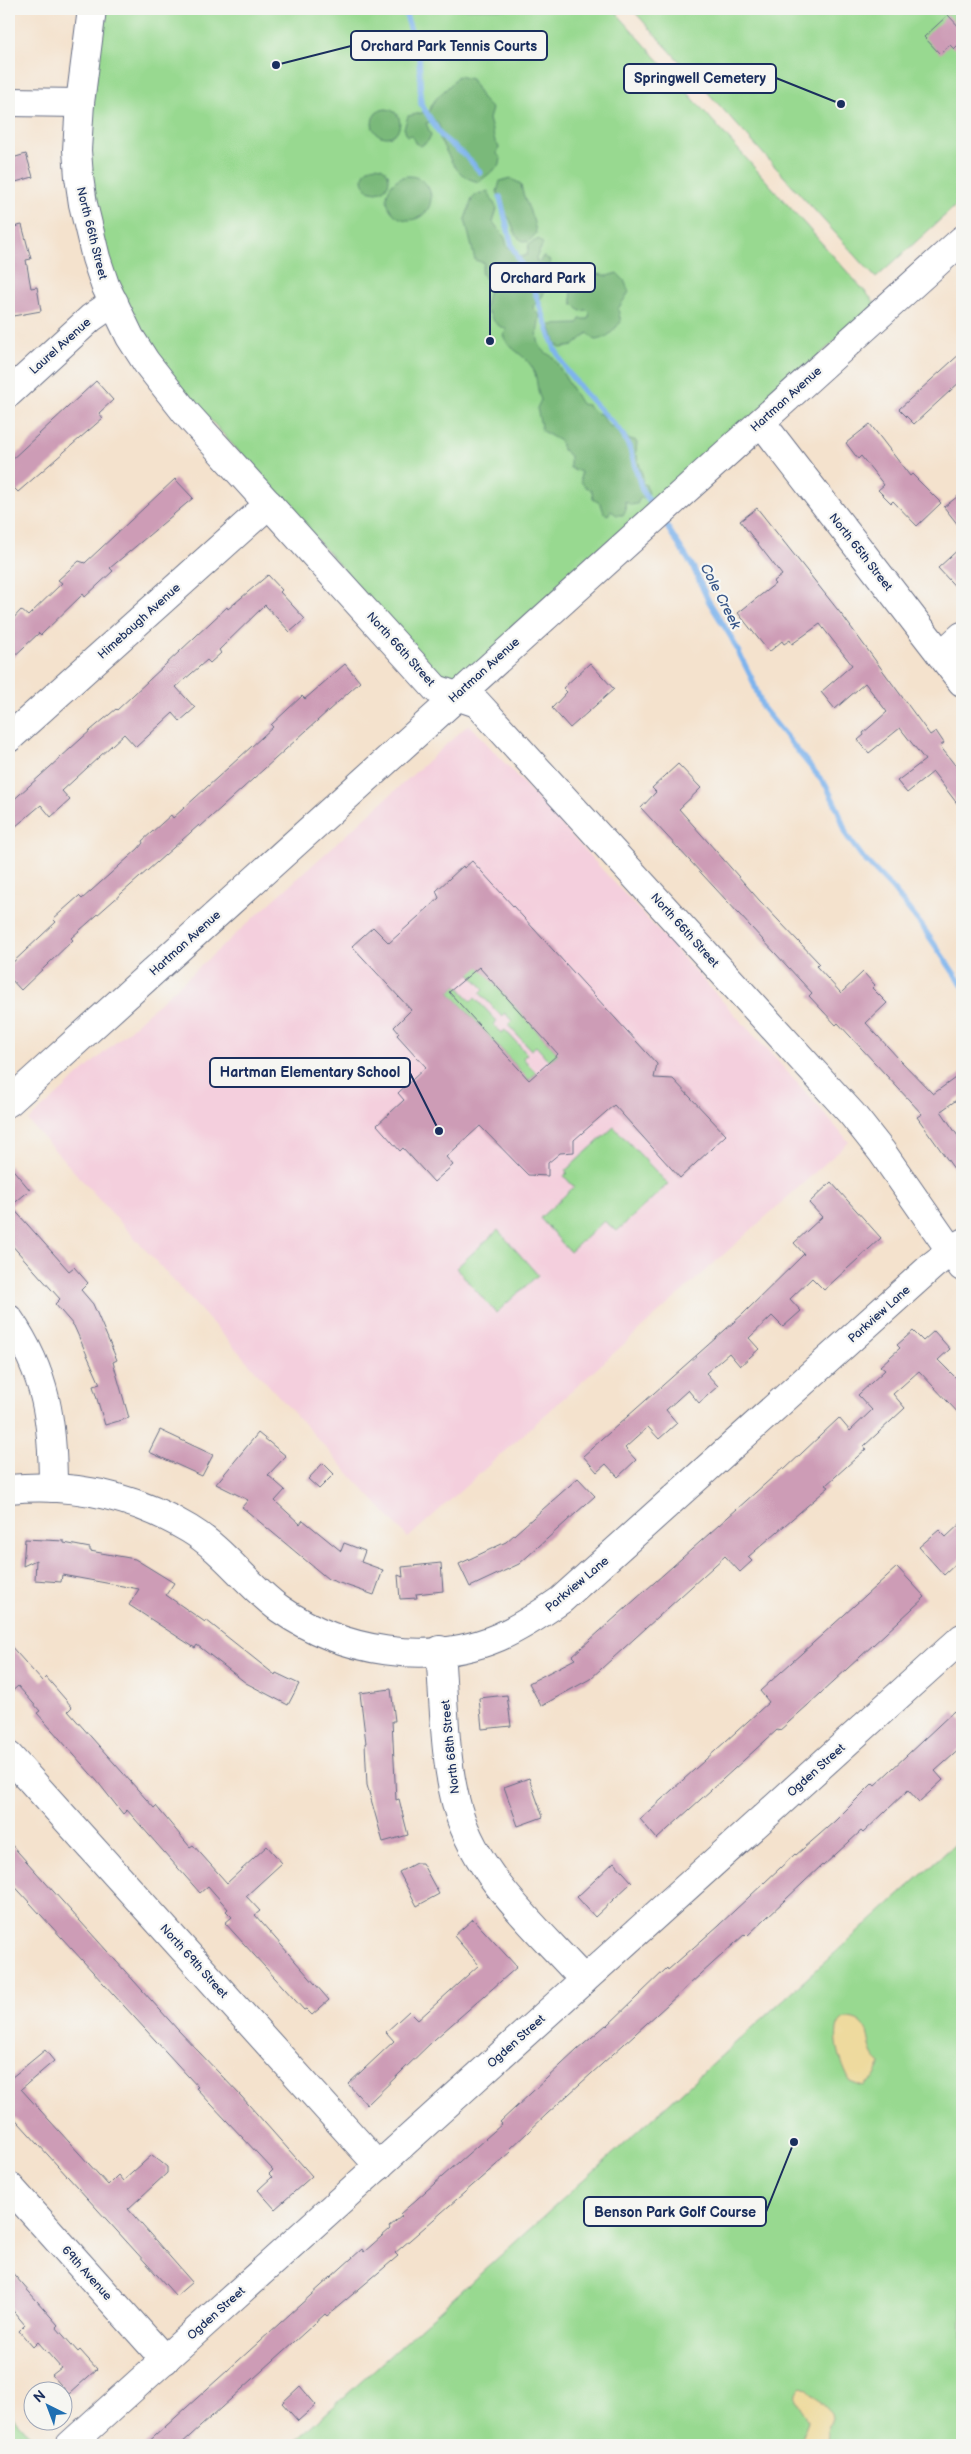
<svg xmlns="http://www.w3.org/2000/svg" width="971" height="2454" viewBox="0 0 971 2454" font-family="'Balsamiq Sans',sans-serif">
<style>
.built{fill:#f4cfdd}
.green{fill:#98d990;stroke:#5a8477}
.forest{fill:#7ab97a;stroke:#4a746c}
.sand{fill:#eeda9e;stroke:#84847e}
.lines{fill:none;stroke-linecap:round;stroke-linejoin:round}
.stream{stroke:#7eb4ed;stroke-width:5.5}
.building{fill:#cd9cb6;fill-rule:evenodd}
.minor-casing{stroke:#676e85;stroke-width:30}
.major-casing{stroke:#676e85;stroke-width:30}
.minor{stroke:#fff;stroke-width:28}
.major{stroke:#fff;stroke-width:28}
.labels{text-anchor:middle;stroke-width:4.5;stroke-linejoin:round;paint-order:stroke}
.street-label{font-size:12px;fill:#1b2f5e;stroke:#f6f6f2}
.water-label{font-size:14px;font-style:italic;fill:#395789;stroke:#f6f6f2}
.leader{fill:none;stroke:#1b2f5e;stroke-width:2}
.callout-dot{fill:#1b2f5e;stroke:#f6f6f2;stroke-width:2}
.callout{fill:#f6f6f2;stroke:#1b2f5e;stroke-width:2}
.callout-label{font-size:14px;text-anchor:middle;font-weight:bold;fill:#1b2f5e}
</style>
<rect width="100%" height="100%" fill="#f6f6f2"/>
<filter id="ink" filterUnits="userSpaceOnUse"><feTurbulence type="fractalNoise" baseFrequency=".02" numOctaves="2"/><feDisplacementMap in="SourceGraphic" scale="10" xChannelSelector="R" yChannelSelector="G"/><feConvolveMatrix kernelMatrix="1 2 1 2 8 2 1 2 1" color-interpolation-filters="sRGB"/></filter>
<filter id="wash" filterUnits="userSpaceOnUse"><feTurbulence type="fractalNoise" baseFrequency=".0096" numOctaves="4" result="noise"/><feDisplacementMap in="SourceGraphic" scale="20" xChannelSelector="R" yChannelSelector="G"/><feGaussianBlur stdDeviation="1.12" result="paint"/><feColorMatrix in="noise" values="0 0 0 0 0 0 0 0 0 0 0 0 0 0 0 0 0 1.4 0 .05"/><feComposite in="paint" operator="in"/></filter>
<g filter="url(#wash)">
<rect width="100%" height="100%" fill="#f4e2cd"/>
<path class="built" d="M469 724 802 1088 849 1142 408 1538 28 1121Z"/>
<g class="green">
<path d="M101 9H613L876 304 460 679 453 681 436 674 153 355 109 271 88 168Z"/>
<path d="M632 9H962V200L876 278Z"/>
<path d="M479 966 558 1054 549 1061 536 1046 531 1050 508 1025 512 1021 505 1013 501 1016 480 993 484 989 470 974Z"/>
<path d="M457 985 471 1001 475 998 497 1021 494 1025 501 1033 505 1030 527 1054 523 1058 536 1073 529 1080 449 992Z"/>
<path d="M614 1127 668 1184 617 1231 604 1221 570 1252 540 1218 574 1187 564 1176 567 1173 565 1171Z"/>
<path d="M498 1230 538 1275 496 1313 456 1268Z"/>
<path d="M962 1838V2445H291Z"/>
<path d="M9 2412 39 2445H9Z"/>
</g>
<g class="forest">
<path d="M458 76 471 79 483 100 492 109 489 119 495 141 499 147 497 154 501 158 500 165 479 182C460 178 453 166 445 149 444 146 440 142 440 139 439 131 442 128 436 121L426 123 431 135 428 141 421 146 415 143 412 135 407 136 404 128 408 116 430 111C431 100 443 93 450 85 454 82 453 79 458 76Z"/>
<circle cx="386" cy="123" r="14"/>
<circle cx="376" cy="179" r="13"/>
<circle cx="409" cy="198" r="22"/>
<path d="M510 178 521 184C523 201 535 216 536 234L528 242C515 240 516 233 511 222 510 218 506 215 504 211V205L497 192 500 181Z"/>
<path d="M488 191 497 209 493 222 505 238 507 246 521 257 527 255 529 244 539 239 543 244 536 258 537 262 539 263 543 256 550 261V280L542 297 533 306 534 310 540 315C537 334 533 347 553 357L581 404 587 405 595 413 601 414 608 426 620 428 629 440H635L637 443 636 452 643 477 642 483 646 485 649 493 644 498H640L637 504 631 505 625 501 626 510 623 515H617L611 511 608 515 604 513 601 504 593 499 592 491C584 485 579 485 581 472L570 468V456L563 450 560 441 542 431 537 408 541 400C535 387 539 374 529 363 520 352 508 348 503 335L506 331 505 328C492 325 493 316 485 308L488 292 498 286 493 279 484 278 481 272 484 263 475 260 465 219 472 199 476 195Z"/>
<path d="M593 273 607 276 617 273 624 280 629 292 618 309 621 322C612 331 609 339 595 340L588 333 573 346 561 348 556 344 550 325 577 324 580 319H588L590 313 587 310 580 311 572 303 571 287 578 280Z"/>
</g>
<g class="sand">
<path d="M845 2018C872 2018 866 2040 873 2055 875 2059 878 2061 881 2064L875 2076 863 2086 850 2081C842 2067 827 2026 845 2018Z"/>
<path d="M802 2387 808 2389 831 2413 832 2418 827 2431 826 2445H802L800 2441 808 2421C805 2409 788 2399 802 2387Z"/>
</g>
<g class="lines">
<g class="stream">
<path d="M404 9 419 55 421 104 442 137 467 157 480 172"/>
<path d="M500 197 512 246 535 292 555 349 567 371 584 392 622 433 630 449 642 490 654 507"/>
<path d="M662 519 693 567 708 600 731 637 752 679 763 708 827 787 838 810 847 836 864 859 892 888 922 926 962 985"/>
</g>
</g>
<g id="blocks">
<g class="building">
<path d="M948 15 962 30V41L954 49 950 45 940 54 924 37Z"/>
<path d="M26 154 33 177 9 184V159Z"/>
<path d="M22 225 31 259 26 260 31 288 37 287 41 311 13 316 9 293V228Z"/>
<path d="M962 352V380L914 424 899 409Z"/>
<path d="M96 381 113 400 99 413 103 418 18 492 9 483V462Z"/>
<path d="M870 424 910 476 912 474 941 503 917 526 893 501 891 503 878 490 884 485 861 456 858 459 846 443Z"/>
<path d="M175 479 193 498 110 568 113 571 85 597 83 594 41 635 39 633 9 661V623L21 610 28 616 62 583 58 580 79 561 85 563Z"/>
<path d="M962 493V530L944 507Z"/>
<path d="M757 508 845 619 930 735 936 731 944 743 940 746 962 774V810L933 772 907 793 897 781 925 760 900 728 869 753 858 740 864 735 863 733 887 712 865 683 835 709 821 692 852 665 820 624 792 644 790 640 784 644 782 641 769 652 738 613 775 584 773 582 782 575 740 521Z"/>
<path d="M962 546V594L938 568Z"/>
<path d="M268 575 282 590 280 592 305 619 290 632 265 605 219 650 221 653 210 663 207 660 176 687 195 708 180 721 173 713 136 747 124 734 62 791 70 800 51 817 41 805 9 832V804L91 730 116 709 117 710 227 607 228 609Z"/>
<path d="M590 663 614 689 570 728 552 708 567 692 563 688Z"/>
<path d="M345 664 360 682 200 827 199 825 71 938 73 940 21 990 9 977V966L56 922 53 919 79 896 82 899 138 849 143 843 142 841 171 815 173 818 273 727 271 725 302 696 305 699Z"/>
<path d="M678 764 701 788 679 809 760 901 819 963 816 966 841 993 863 972 875 985 872 988 887 1003 866 1023 899 1059 933 1094 962 1073V1096L941 1111 962 1142V1180L917 1117 922 1114 838 1023 836 1025 809 996 812 993 641 808 656 792 652 788Z"/>
<path d="M472 861 657 1064 654 1078 673 1079 726 1135 680 1178 614 1105 574 1140V1152L560 1153 548 1163V1176L528 1175 480 1126 446 1157 453 1165 434 1182 403 1148 400 1151 377 1125 404 1100 398 1093 426 1067 397 1035 399 1033 394 1027 411 1010 352 946 373 927 389 943 439 898 436 891 463 866 464 868ZM479 967 558 1054 529 1080 449 992Z"/>
<path d="M9 1165 30 1190 11 1206 69 1271 74 1267 88 1283 81 1290 93 1304 117 1360 113 1362 129 1418 105 1425 93 1386 100 1384 74 1326 55 1304 60 1299 9 1242Z"/>
<path d="M831 1182 881 1238 824 1290 812 1278 790 1299 801 1311 783 1327 772 1316 749 1338 759 1349 740 1366 729 1353 706 1373 718 1386 699 1403 688 1390 666 1410 677 1423 659 1439 648 1427 625 1448 636 1460 618 1477 606 1464 597 1472 583 1456 743 1314 804 1254 794 1243 822 1217 809 1203Z"/>
<path d="M913 1331 923 1341 934 1331 950 1349 938 1360 962 1384V1417L919 1371 893 1394 905 1408 864 1446 866 1449 826 1485 829 1487 748 1557 752 1561 740 1572 725 1556 590 1679 541 1706 529 1683 575 1659 572 1656 783 1468 784 1470 839 1418 850 1431 872 1410 858 1395 885 1370 880 1366 900 1348 897 1345Z"/>
<path d="M160 1430 213 1455 202 1476 149 1452Z"/>
<path d="M258 1433 286 1456 268 1475 285 1490 275 1501 300 1524 303 1520 341 1551 344 1543 365 1551 361 1562 383 1570 374 1595 328 1579 242 1507 248 1500 216 1484Z"/>
<path d="M323 1463 334 1474 319 1489 308 1479Z"/>
<path d="M578 1478 595 1496 519 1564 470 1587 459 1564 506 1542Z"/>
<path d="M962 1522V1558L944 1575 919 1547 939 1530 946 1537Z"/>
<path d="M25 1539 64 1541V1543L90 1548V1551L135 1559 174 1583 166 1595 205 1622 206 1620 275 1675 276 1673 299 1684 288 1705 246 1683 197 1645 195 1648 129 1605 139 1589 62 1575 61 1582 35 1580 36 1560 23 1566Z"/>
<path d="M441 1563 443 1591 416 1594 417 1598 400 1599 398 1575 403 1577 402 1567Z"/>
<path d="M897 1567 925 1597 808 1705 779 1731 777 1730 657 1839 640 1819 769 1702 760 1691Z"/>
<path d="M9 1644 42 1681 46 1677 72 1707 68 1711 154 1808 156 1806 190 1847 193 1845 227 1883 267 1846 282 1863 246 1896 260 1911 255 1915 329 2000 312 2015 306 2009 304 2010 225 1923 232 1917 226 1911 228 1909 208 1886 200 1893 127 1810 123 1814 97 1781 37 1713 40 1711 18 1686 9 1694Z"/>
<path d="M391 1689 395 1721H392L396 1800 399 1799 408 1835 383 1842 367 1785 365 1743H366L360 1693Z"/>
<path d="M507 1695 511 1726 482 1729 479 1698Z"/>
<path d="M954 1711 962 1720V1747L935 1771 943 1780 919 1802 908 1790 863 1833 861 1831 823 1866 822 1865 747 1936 745 1934 547 2114 509 2150 511 2152 395 2253 398 2256 327 2316 325 2314 180 2445H145L362 2249 364 2252 390 2229 389 2227 402 2216 400 2214 502 2124 500 2122 577 2050 606 2025 607 2026 667 1968 668 1970 719 1925 795 1854 796 1855 835 1821 873 1783 875 1785Z"/>
<path d="M529 1778 543 1817 518 1826 504 1787Z"/>
<path d="M9 1842 178 2030 241 2096 312 2176 275 2209 258 2190 272 2177 269 2174 273 2170 196 2088 198 2087 9 1880Z"/>
<path d="M614 1862 632 1882 595 1917 577 1897Z"/>
<path d="M416 1863H422L439 1894 417 1906 399 1872Z"/>
<path d="M473 1919 517 1967 435 2039 367 2105 348 2084 394 2041 386 2032 409 2011 418 2020 479 1965 454 1936Z"/>
<path d="M45 2050 54 2061 21 2089 108 2185 118 2175 123 2181 152 2155 167 2167V2173L128 2209 192 2282 176 2296 9 2112V2075L11 2078Z"/>
<path d="M9 2269 58 2325 56 2327 78 2352 80 2350 97 2369 69 2394 52 2375 61 2368 38 2342 33 2347 19 2331 25 2325 9 2306Z"/>
<path d="M300 2386 316 2405 298 2421 282 2403Z"/>
</g>
</g>
</g>
<g filter="url(#ink)">
<use href="#blocks" fill-opacity="0" stroke="#676e85" stroke-width="1"/>
<g class="lines">
<defs>
<g id="minor">
<path d="M92 9 80 103 77 150 79 177 83 204 96 258 105 285 130 337 146 362 186 413 436 689 477 703 852 1114 882 1152 962 1267"/>
<path d="M9 102 80 103"/>
<path d="M9 393 91 318 114 302"/>
<path d="M761 422 962 682"/>
<path d="M941 655 962 636"/>
<path d="M9 738 269 504"/>
<path d="M9 1319C47 1374 53 1423 53 1488"/>
<path d="M9 1489C73 1483 134 1496 189 1529 224 1550 247 1585 280 1609 341 1652 429 1667 499 1637 521 1627 541 1614 561 1600L933 1265 962 1243"/>
<path d="M440 1650C444 1701 444 1762 458 1810 478 1878 538 1929 584 1980"/>
<path d="M9 1756 379 2166"/>
<path d="M9 2186 165 2360"/>
<path d="M70 2445 962 1638"/>
</g>
<path id="major" d="M9 1102 962 240"/>
</defs>
<use href="#minor" class="minor-casing"/>
<use href="#major" class="major-casing"/>
<use href="#minor" class="minor"/>
<use href="#major" class="major"/>
</g>
</g>
<g class="labels">
<g class="street-label">
<text transform="translate(92 233) rotate(76)" y="4">North 66th Street</text>
<text transform="translate(60 346) rotate(-42)" y="4">Laurel Avenue</text>
<text transform="translate(786 399) rotate(-42)" y="4">Hartman Avenue</text>
<text transform="translate(861 552) rotate(52)" y="4">North 65th Street</text>
<text transform="translate(139 621) rotate(-42)" y="4">Himebaugh Avenue</text>
<text transform="translate(401 649) rotate(48)" y="4">North 66th Street</text>
<text transform="translate(484 670) rotate(-42)" y="4">Hartman Avenue</text>
<text transform="translate(685 930) rotate(48)" y="4">North 66th Street</text>
<text transform="translate(185 943) rotate(-42)" y="4">Hartman Avenue</text>
<text transform="translate(879 1314) rotate(-42)" y="4">Parkview Lane</text>
<text transform="translate(577 1584) rotate(-40)" y="4">Parkview Lane</text>
<text transform="translate(450 1747) rotate(-96)" y="4">North 68th Street</text>
<text transform="translate(816 1770) rotate(-42)" y="4">Ogden Street</text>
<text transform="translate(194 1961) rotate(48)" y="4">North 69th Street</text>
<text transform="translate(516 2041) rotate(-42)" y="4">Ogden Street</text>
<text transform="translate(87 2273) rotate(48)" y="4">69th Avenue</text>
<text transform="translate(216 2313) rotate(-42)" y="4">Ogden Street</text>
</g>
<g class="water-label">
<text transform="translate(721 596) rotate(63)" y="5">Cole Creek</text>
</g>
</g>
<path class="leader" d="M276 65L351 46M841 104L776 78M490 341L490 278M439 1131L410 1073M794 2142L766 2212"/>
<g class="callout-dot">
<circle cx="276" cy="65" r="5"/>
<circle cx="841" cy="104" r="5"/>
<circle cx="490" cy="341" r="5"/>
<circle cx="439" cy="1131" r="5"/>
<circle cx="794" cy="2142" r="5"/>
</g>
<g class="callout">
<rect x="351" y="31" width="196" height="29" rx="5"/>
<rect x="624" y="64" width="152" height="29" rx="5"/>
<rect x="490" y="263" width="105" height="29" rx="5"/>
<rect x="210" y="1058" width="200" height="29" rx="5"/>
<rect x="584" y="2197" width="182" height="29" rx="5"/>
</g>
<g class="callout-label">
<text x="449" y="51">Orchard Park Tennis Courts</text>
<text x="700" y="83">Springwell Cemetery</text>
<text x="543" y="283">Orchard Park</text>
<text x="310" y="1077">Hartman Elementary School</text>
<text x="675" y="2217">Benson Park Golf Course</text>
</g>
<rect width="971" height="2454" fill="none" stroke="#f6f6f2" stroke-width="30"/>
<g transform="translate(48 2406) rotate(318)"><circle r="24" fill="#f6f6f2" stroke="#9ea6b7"/>
<path d="M0-4L9 19L0 12L-9 19Z" fill="#1f6fb2"/>
<text y="-8" font-size="14" font-weight="bold" text-anchor="middle" fill="#1b2f5e">N</text>
</g>
</svg>
